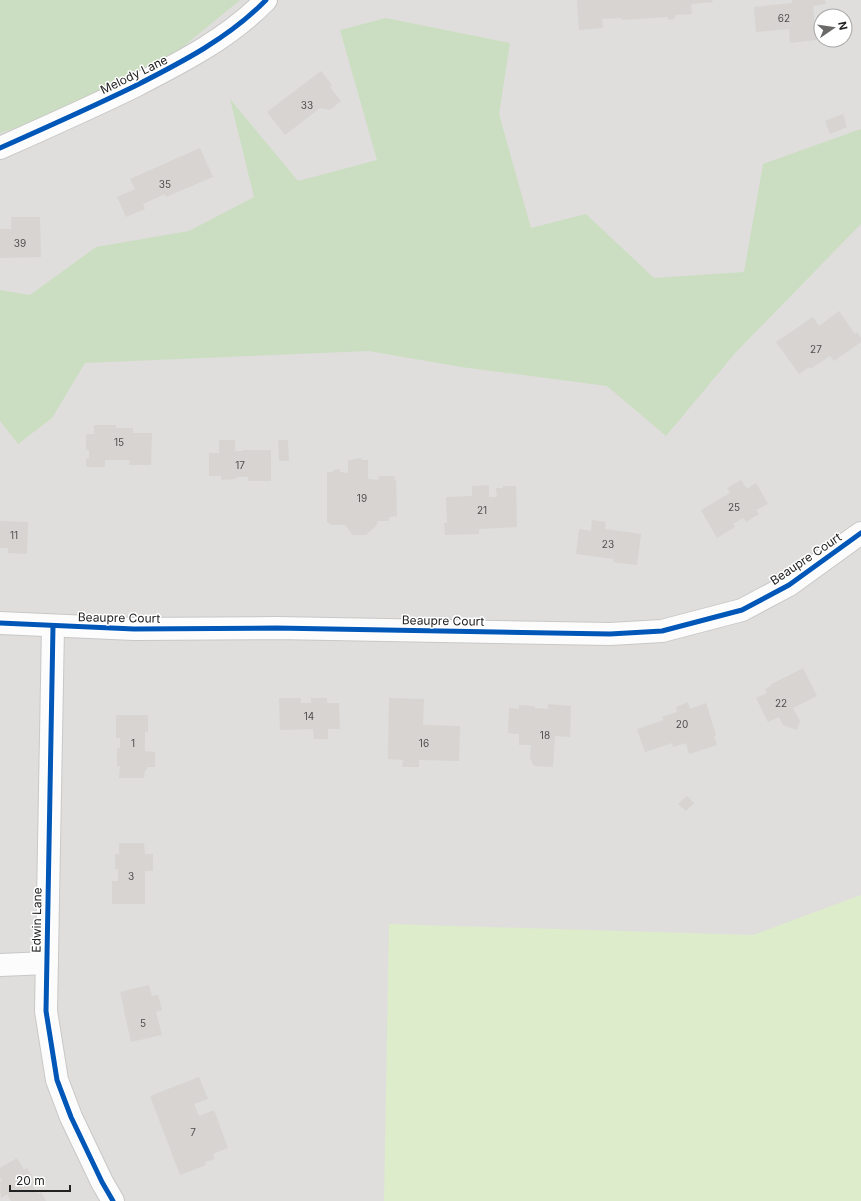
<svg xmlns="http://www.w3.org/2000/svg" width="861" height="1201" viewBox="0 0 861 1201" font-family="Inter,sans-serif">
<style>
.residential{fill:#dfdedc;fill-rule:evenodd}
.grass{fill:#ddeccb}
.forest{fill:#cbdec1}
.building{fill:#d7d4d2}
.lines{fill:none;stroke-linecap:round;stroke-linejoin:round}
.minor-casing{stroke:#c9c8c7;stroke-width:24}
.minor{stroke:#fdfcfc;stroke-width:22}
.cycleway-casing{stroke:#fff;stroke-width:8}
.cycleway{stroke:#0057b8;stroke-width:5}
.labels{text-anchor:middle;stroke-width:3;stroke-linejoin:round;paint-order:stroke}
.number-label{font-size:10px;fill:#4f4e4e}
.street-label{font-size:12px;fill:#222;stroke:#fff}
</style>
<rect width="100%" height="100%" fill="#f0eeeb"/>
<path class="residential" d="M0 0H861V1201H0ZM821 16H845V40H821Z"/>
<path class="grass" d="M861 895V1201H384L389 924 753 935Z"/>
<g class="forest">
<path d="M0 0H240L173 55 32 123 0 133Z"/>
<path d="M386 18 510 43 499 114 531 228 586 214 654 278 744 272 763 164 861 129V224L736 352 666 436 607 386 461 367 369 351 85 363 52 418 18 444 0 421V290L30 295 96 247 189 231 254 197 230 99 298 181 377 160 340 30Z"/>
</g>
<g class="building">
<path d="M577 0H712L713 2 691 4 692 14 675 15V19L668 20V17L622 20V18L602 19 603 28 579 30Z"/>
<path d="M792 0H825L826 4 813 6 816 40 790 43 789 29 756 32 754 7 792 3Z"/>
<path d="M321 71 332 85 330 87 341 101 330 110 320 108 285 135 267 112Z"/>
<path d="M843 114 847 127 830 134 825 121Z"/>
<path d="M200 148 213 177 166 197 165 194 143 204 145 209 126 217 117 197 135 189 130 179Z"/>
<path d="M11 217H40L41 257 0 258V229H11Z"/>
<path d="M839 311 855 334 857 332 861 338V342L834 361 830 356 810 369 809 367 799 374 776 342 813 317 819 326Z"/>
<path d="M94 425H116V428H133V433H152L151 465H129L130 460H105V467H86V459H89V450H86V434H94Z"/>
<path d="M219 440H235V451H243V450H271V481H248V477H237L236 479 221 480V476H209V453H219Z"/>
<path d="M278 440H288L289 461H279Z"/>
<path d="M356 458H361L362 460H368V479L378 480 379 476H394L395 480H396L397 516 389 517V521H378L376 526 366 535H353L345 525H332L327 522V472H332L334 470 340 469V472L348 473V460L356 459Z"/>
<path d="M741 480 747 489 756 483 768 504 756 510 759 514 746 522 743 518 733 524 735 527 717 538 701 510 730 493 727 488Z"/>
<path d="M489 485V497H497L496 488H503V486H516L517 527 479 529V534L445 535 444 523H447L446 497 472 496V486Z"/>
<path d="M592 520 606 522 605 529 641 534 637 565 613 562 614 559 576 554 579 529 591 531Z"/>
<path d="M0 521 28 522 27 554 8 553V548H0Z"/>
<path d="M803 668 817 696 793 708 800 721 797 730 783 725 779 717 768 722 756 698 767 693 765 689 771 686 770 685Z"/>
<path d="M279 698H301V703H311V698H327V703H339L340 729H328V739H314L313 729 280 730Z"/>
<path d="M389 698 424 699 423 725 460 726 459 761 419 760V767H402L403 760 388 759Z"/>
<path d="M688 702 690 709 706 703 716 735 714 736 717 745 689 754 686 743 673 747 672 743 645 752 637 729 664 720 662 717 677 712 676 707Z"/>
<path d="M548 704 571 706 570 737 555 736 553 767 534 766 530 758 531 745H519V734L508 733 509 708 519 709V705L535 706V708L548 709Z"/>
<path d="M116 715H148V732H145V751L155 752V767H147V770H145L144 778H119L120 766H117V748H120V738H116Z"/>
<path d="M687 796 694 803 686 811 678 804Z"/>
<path d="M119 843H144L145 854H153V871H145V904H112V881H118V869H115V854H119Z"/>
<path d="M149 985 152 996 158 995 162 1010 156 1012 162 1035 131 1042 120 992Z"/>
<path d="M199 1077 208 1099 194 1104 199 1116 214 1110 228 1148 213 1154 215 1159 205 1162 206 1165 180 1175 150 1096Z"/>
<path d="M17 1158 24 1170 27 1168 36 1183 32 1185 38 1194 41 1192 46 1201H11L7 1194 1 1198 0 1182 2 1181 0 1177V1168Z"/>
</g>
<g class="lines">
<defs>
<g id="minor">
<path d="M0 148C45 128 90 108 135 86 182 62 229 38 266 0"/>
<path d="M0 623 134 629 276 628 610 634 662 631 742 610 789 585 861 533"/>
<path d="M53 626 46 1011 57 1080 71 1117 102 1182 113 1201"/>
<path d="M0 965 47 963"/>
</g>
</defs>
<use href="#minor" class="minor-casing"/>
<use href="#minor" class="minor"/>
<defs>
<g id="cycleway">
<path d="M0 148C45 128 90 108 135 86 182 62 229 38 266 0"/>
<path d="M0 623 134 629 276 628 610 634 662 631 742 610 789 585 861 533"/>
<path d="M53 626 46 1011 57 1080 71 1117 102 1182 113 1201"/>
</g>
</defs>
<use href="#cycleway" class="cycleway-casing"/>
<use href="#cycleway" class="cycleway"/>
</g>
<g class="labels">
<g class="number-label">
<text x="784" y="22">62</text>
<text x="307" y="109">33</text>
<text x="165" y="188">35</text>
<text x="20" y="247">39</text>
<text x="816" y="353">27</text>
<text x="119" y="446">15</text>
<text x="240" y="469">17</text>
<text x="362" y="502">19</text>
<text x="734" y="511">25</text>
<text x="482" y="514">21</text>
<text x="14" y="539">11</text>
<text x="608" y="548">23</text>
<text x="781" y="707">22</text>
<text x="309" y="720">14</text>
<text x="682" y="728">20</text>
<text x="545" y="739">18</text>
<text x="133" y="747">1</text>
<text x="424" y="747">16</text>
<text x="131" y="880">3</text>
<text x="143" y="1027">5</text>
<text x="193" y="1136">7</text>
</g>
<g class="street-label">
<text transform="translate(134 75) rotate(-26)" y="4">Melody Lane</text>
<text transform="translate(806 559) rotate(-34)" y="4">Beaupre Court</text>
<text transform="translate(119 618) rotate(1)" y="4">Beaupre Court</text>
<text transform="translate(443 621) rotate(1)" y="4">Beaupre Court</text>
<text transform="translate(37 920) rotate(-89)" y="4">Edwin Lane</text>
</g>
</g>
<g transform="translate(833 28) rotate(77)"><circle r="19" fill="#ffffff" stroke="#a7a7a7"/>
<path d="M0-3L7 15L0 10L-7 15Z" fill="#6a6968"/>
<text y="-6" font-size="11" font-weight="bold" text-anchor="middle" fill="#222222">N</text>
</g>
<path d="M10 1185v6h60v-6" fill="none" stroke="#222222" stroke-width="2"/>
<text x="16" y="1185" font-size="12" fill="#222222" stroke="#ffffff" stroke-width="3" paint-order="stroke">20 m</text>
</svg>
